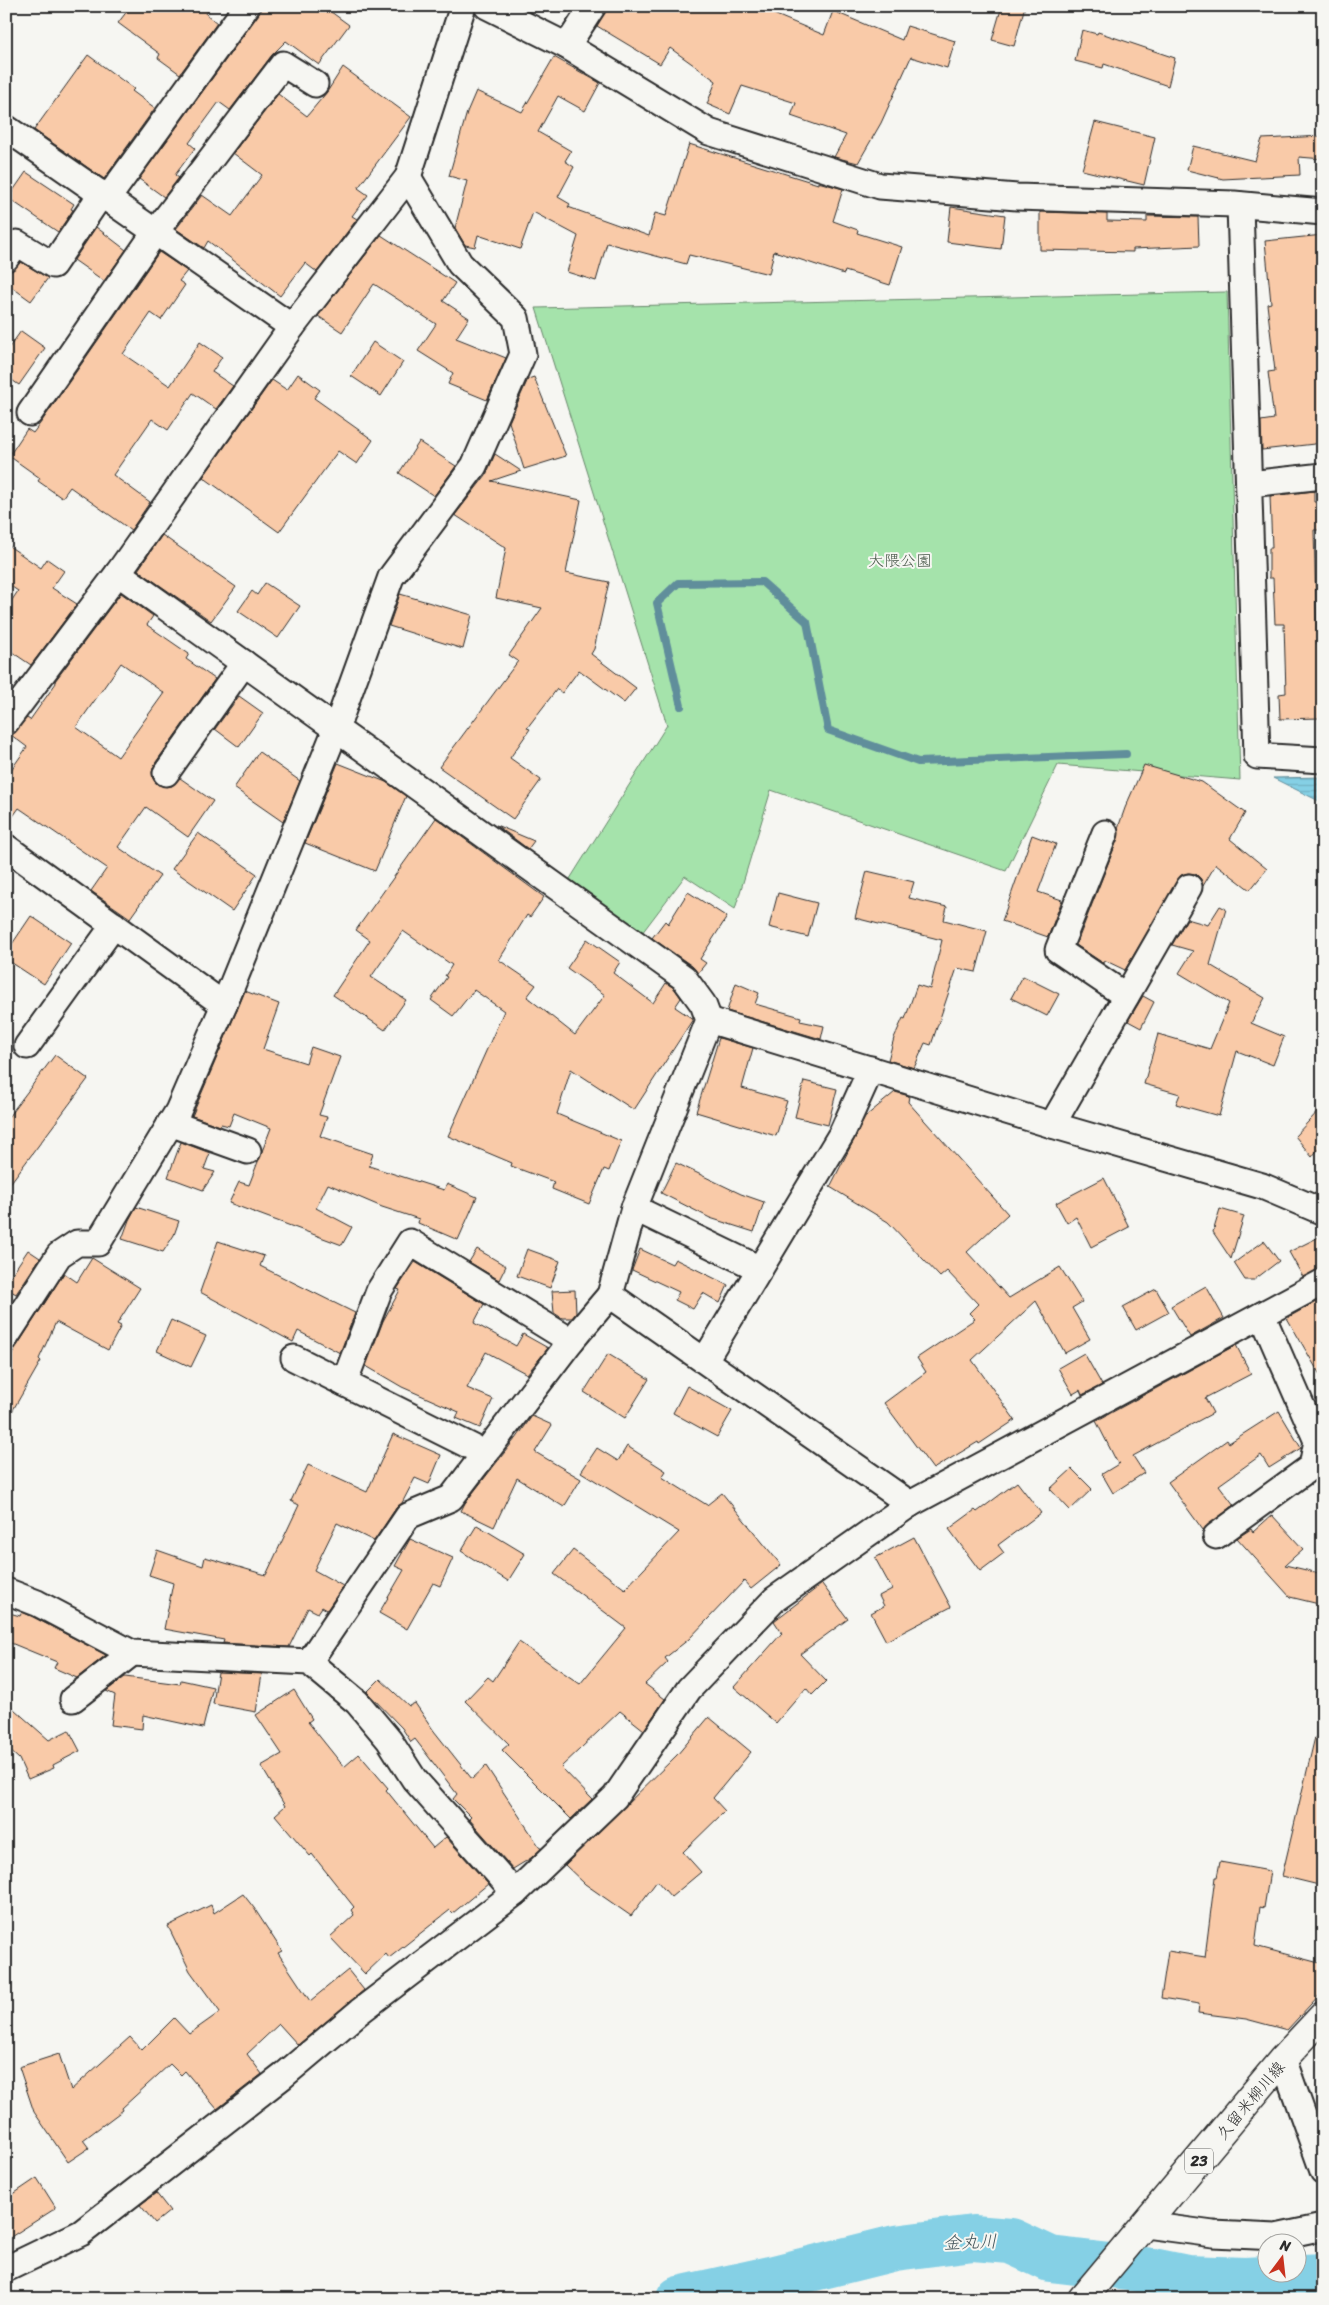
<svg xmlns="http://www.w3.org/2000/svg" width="1329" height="2305" viewBox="0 0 1329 2305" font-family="Sriracha,'Klee One',sans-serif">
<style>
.green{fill:#a5e3ab;stroke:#68876b}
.water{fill:url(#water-rules);stroke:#618e9b}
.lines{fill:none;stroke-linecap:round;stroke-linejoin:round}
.stream{stroke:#618e9b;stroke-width:8}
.river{stroke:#85d0e5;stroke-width:46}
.building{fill:#f9caa8;stroke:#2b2b2b;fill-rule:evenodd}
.minor-casing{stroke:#2b2b2b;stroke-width:29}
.major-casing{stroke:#2b2b2b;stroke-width:31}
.minor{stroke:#f6f6f2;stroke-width:25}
.major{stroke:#f6f6f2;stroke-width:28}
.labels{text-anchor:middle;stroke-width:4;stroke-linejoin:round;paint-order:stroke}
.shield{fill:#f6f6f2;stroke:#686867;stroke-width:1}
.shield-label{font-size:15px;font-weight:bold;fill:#2b2b2b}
.park-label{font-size:16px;fill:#4a594b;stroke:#f6f6f2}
.street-label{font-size:16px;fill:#2b2b2b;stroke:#f6f6f2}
.water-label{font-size:18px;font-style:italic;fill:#42545a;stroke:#f6f6f2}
</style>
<defs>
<pattern id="water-rules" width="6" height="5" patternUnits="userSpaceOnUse" patternTransform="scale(1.25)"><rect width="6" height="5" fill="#85d0e5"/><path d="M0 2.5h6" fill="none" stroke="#73b3c5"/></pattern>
</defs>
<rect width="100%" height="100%" fill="#f6f6f2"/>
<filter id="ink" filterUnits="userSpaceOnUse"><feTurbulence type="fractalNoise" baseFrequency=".02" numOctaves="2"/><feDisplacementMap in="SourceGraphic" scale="10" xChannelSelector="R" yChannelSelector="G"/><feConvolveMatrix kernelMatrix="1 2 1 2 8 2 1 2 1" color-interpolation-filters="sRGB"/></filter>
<g filter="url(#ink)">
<path class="green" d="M1227 292 1240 780 1058 765 1006 871 771 790 735 909 685 876 642 933 568 882 667 725 536 308Z"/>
<path class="water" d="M1323 777V803L1273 778Z"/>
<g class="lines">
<path class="stream" d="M681 706 657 603 678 583 762 582 807 622 828 730 918 762 1126 754"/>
<path class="river" d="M679 2299 770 2279 895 2248 973 2238 1011 2241 1050 2259 1153 2271 1187 2278 1245 2280 1323 2276"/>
</g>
<g class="building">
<path d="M131 6H211L206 14 217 23 180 74 158 58 160 54 118 23Z"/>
<path d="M261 6H323L349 25 319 65 286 41 272 55 230 110 219 102 189 143 195 148 175 175 179 178 164 197 139 179 259 14Z"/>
<path d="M607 6H772L769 12 824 35 833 11 902 40 907 26 955 41 947 68 911 57 881 123 858 163 834 157 846 135 791 116 796 103 742 86 730 114 707 104 716 81 670 48 660 64 597 26Z"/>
<path d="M1002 6H1025L1014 46 992 40Z"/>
<path d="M1082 30 1097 34 1098 32 1175 58 1168 86 1104 64 1103 68 1075 61Z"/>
<path d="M88 55 134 89 132 91 155 108 104 179 34 130Z"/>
<path d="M554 57 600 83 585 111 558 96 538 132 571 151 565 161 574 167 558 197 570 204 568 207 649 236 655 213 666 216 689 144 818 184V182L843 189 833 221 858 230 857 233 902 247 890 285 845 271 844 274 774 251 769 274 689 255 686 264 607 243 596 281 567 272 578 236 533 212 520 249 478 235 475 247 465 245 455 228 467 181 449 176 467 112 476 91 522 112Z"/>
<path d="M343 67 411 117 358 188 368 195 352 216 357 219 317 272 305 263 280 296 208 241 204 248 176 229 202 195 232 216 262 175 233 153 278 94 307 116 327 92Z"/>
<path d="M1095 122 1155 137 1144 185 1082 170Z"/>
<path d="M1323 136V159L1299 157 1300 175 1223 179 1187 170 1193 146 1255 161 1262 139Z"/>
<path d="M26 172 74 204 71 209 73 210 58 232 8 198Z"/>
<path d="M951 207 1005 215 1001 249 947 242Z"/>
<path d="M1040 212 1107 214V221L1147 222V216L1198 217 1199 246 1133 249V252L1040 250Z"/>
<path d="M96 227 126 250 104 281 74 260Z"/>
<path d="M381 235 455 283 443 301 469 318 456 338 506 358 487 400 448 384 453 373 418 351 436 324 374 284 342 332 318 316Z"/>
<path d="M1323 235V443L1262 450 1261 421 1274 419 1268 372 1275 371 1267 304 1271 303 1265 241Z"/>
<path d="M159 252 187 271 179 281 185 285 161 320 151 313 123 354 170 386 200 342 222 357 212 372 233 386 216 409 193 393 168 430 152 419 113 475 150 502 131 530 70 487 62 498 38 481 40 478 9 456 27 429 33 433 42 421Z"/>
<path d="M21 262 48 278 31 301 6 283V272L12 271Z"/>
<path d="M21 331 45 348 19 385 6 376V352Z"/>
<path d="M373 342 403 362 381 396 351 376Z"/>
<path d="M298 374 320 390 314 398 373 440 357 464 338 451 279 532 203 477 272 380 287 390Z"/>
<path d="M534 377 566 456 524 469 509 422 528 379Z"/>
<path d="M419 442 456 466 434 496 399 473Z"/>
<path d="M495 454 521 471 491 481 581 500 566 573 609 582 594 649 591 654 636 688 624 703 579 670 562 693 557 689 527 728 530 729 510 758 541 780 513 819 439 767 518 661 509 655 542 608 496 598 506 548 455 515 486 475Z"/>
<path d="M1314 491V502H1323V530H1314L1317 644H1320V718L1280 719 1279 694 1286 693 1284 624H1275L1273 578H1269V548H1272L1270 496Z"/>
<path d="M162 535 236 587 211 621 138 570Z"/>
<path d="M6 544 41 568 47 559 64 571 52 588 77 604 31 665 6 648V609L18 591 6 583Z"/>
<path d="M265 583 300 606 278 638 238 611 252 591 257 595Z"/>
<path d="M121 593 153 616 147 625 189 654 186 659 215 679 156 762 152 772 153 779 158 785 172 786 180 778 213 801 188 837 146 807 118 847 160 876 130 918 91 891 107 868 19 808 6 826V777L27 747 11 735 27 718 30 720 56 683 55 681ZM121 663 164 693 118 757 76 727Z"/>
<path d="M400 594 472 615 463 649 389 626Z"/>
<path d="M239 696 263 713 239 747 215 729Z"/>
<path d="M259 752 300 781 283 822 234 788Z"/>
<path d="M338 763 386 782 406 796 375 871 305 843Z"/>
<path d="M1144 765 1202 782 1245 813 1230 839 1267 869 1250 890 1216 864 1203 886 1201 879 1196 874 1188 873 1181 875 1125 970 1104 960 1103 963 1076 945 1118 838V828L1125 808Z"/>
<path d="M436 818 544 897 530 917 527 915 499 960 536 985 527 997 575 1035 605 995 567 968 587 939 620 962 613 973 653 1003 666 983 674 988 681 998 675 1007 693 1019 634 1110 571 1069 557 1114 621 1141 609 1171 604 1169 589 1204 552 1189 554 1182 511 1166 512 1163 448 1136 504 1011 474 990 453 1016 431 1000 447 977 445 976 452 965 403 931 371 977 406 1000 385 1030 333 995 370 940 356 930Z"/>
<path d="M496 825 534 841 528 849Z"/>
<path d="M198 833 257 874 232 911 172 869Z"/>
<path d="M1032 835 1056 844 1038 892 1062 900 1048 937 1002 921Z"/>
<path d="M867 871 914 882 909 898 947 907 944 920 987 931 976 972 957 968 931 1045 925 1043 914 1068 888 1060 894 1038 903 1018 905 1019 917 985 930 989 942 940 855 918Z"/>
<path d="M688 892 727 917 700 959 706 963 698 973 692 966 652 938 665 921 668 924Z"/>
<path d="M778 893 817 903 808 937 769 927Z"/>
<path d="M1220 906 1226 909 1210 965 1265 998 1251 1023 1284 1037 1273 1065 1237 1051 1219 1116 1176 1104 1180 1094 1144 1084 1158 1034 1210 1049 1229 1003 1179 973 1193 951 1172 945 1187 919 1208 925Z"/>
<path d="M31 916 71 943 44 984 6 959V953Z"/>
<path d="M1023 976 1059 994 1047 1016 1011 998Z"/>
<path d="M736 983 759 993 755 1004 801 1017 800 1021 824 1026 821 1039 727 1011Z"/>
<path d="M245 991 279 1004 263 1049 306 1063 311 1047 340 1057 319 1115 327 1117 320 1136 373 1154 369 1166 444 1190 447 1184 477 1197 458 1240 418 1223 419 1219 382 1207 328 1184 316 1208 352 1227 342 1245 229 1203 239 1182 249 1185 271 1128 234 1113 229 1126 221 1124 220 1126 192 1116Z"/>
<path d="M1143 996 1154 1002 1141 1028 1128 1021Z"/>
<path d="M719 1038 753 1048 742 1088 787 1101 776 1136 696 1112Z"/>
<path d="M55 1055 88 1079 6 1189V1120Z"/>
<path d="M804 1081 837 1089 828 1125 795 1117Z"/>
<path d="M895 1092 909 1096 908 1102 1008 1214 967 1252 1009 1298 1060 1267 1082 1302 1072 1308 1090 1339 1065 1353 1036 1301 972 1360 1015 1420 979 1444 978 1442 933 1469 884 1403 926 1372 917 1358 975 1319 969 1313 978 1304 947 1271 940 1277 888 1222 830 1187 866 1116Z"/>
<path d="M1323 1106V1143L1312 1157 1295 1136Z"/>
<path d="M181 1142 210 1153 204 1169 215 1172 203 1190 168 1177Z"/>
<path d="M676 1163 741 1194 764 1202 754 1232 710 1218 661 1193Z"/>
<path d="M1104 1178 1129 1227 1091 1247 1076 1217 1067 1223 1056 1203Z"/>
<path d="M136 1207 179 1221 174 1235 163 1252 122 1239 129 1220Z"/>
<path d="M1220 1209 1244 1216 1231 1259 1213 1232Z"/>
<path d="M1323 1235V1268L1303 1277 1289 1252Z"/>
<path d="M218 1241 264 1256 260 1266 355 1313 340 1353 298 1331 293 1342 200 1292Z"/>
<path d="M1264 1241 1279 1261 1254 1280H1245L1234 1263Z"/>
<path d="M477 1249 506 1266 499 1280 469 1262Z"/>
<path d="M527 1249 560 1261 550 1288 517 1276Z"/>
<path d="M640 1249 672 1264 675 1259 728 1285 720 1303 703 1293 693 1309 675 1300 679 1292 632 1270Z"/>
<path d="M28 1250 40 1258 16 1294 6 1288V1283Z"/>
<path d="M92 1258 140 1288 117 1324 121 1326 108 1350 56 1322 39 1359 41 1361 6 1422V1363L64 1273 77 1282Z"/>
<path d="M415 1262 484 1304 474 1323 516 1346 523 1334 548 1348 527 1374 486 1352 467 1388 493 1399 480 1428 456 1418 459 1412 402 1387 366 1366 383 1321 400 1290 397 1289Z"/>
<path d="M1206 1286 1224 1318 1190 1337 1171 1306Z"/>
<path d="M1156 1289 1169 1312 1136 1330 1123 1307Z"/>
<path d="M575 1290 576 1313 572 1318H562L554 1313 552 1291Z"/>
<path d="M1323 1298V1380L1287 1318Z"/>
<path d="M171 1320 206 1336 191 1367 157 1351Z"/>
<path d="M1236 1345 1251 1374 1205 1398 1213 1413 1133 1456 1144 1473 1113 1493 1102 1474 1120 1463 1118 1464 1096 1421Z"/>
<path d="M1084 1353 1102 1385 1082 1395 1080 1390 1073 1394 1058 1368Z"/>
<path d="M608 1354 649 1379 625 1418 584 1392Z"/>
<path d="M687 1386 732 1411 717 1437 673 1413Z"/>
<path d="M1279 1411 1301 1448 1269 1468 1261 1455 1219 1485 1234 1505 1203 1530 1168 1482 1227 1440 1229 1443Z"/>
<path d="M532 1416 552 1425 535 1452 581 1479 564 1507 517 1478 494 1527 461 1511 465 1503 515 1439H516Z"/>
<path d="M393 1434 441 1455 429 1484 415 1478 402 1503 396 1508 374 1541 337 1523 314 1570 343 1586 327 1610 322 1607 318 1613 308 1608 289 1647 223 1643 224 1640 164 1629 173 1583 149 1575 157 1550 203 1566 205 1557 266 1575 299 1505 291 1501 308 1465 367 1492Z"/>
<path d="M627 1446 666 1471 662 1477 707 1505 722 1493 781 1565 751 1589 744 1581 689 1639 665 1658 668 1662 645 1684 665 1699 644 1730 620 1711 561 1767 592 1799 571 1819 502 1750 509 1744 465 1701 488 1677 493 1681 519 1642 580 1684 626 1628 554 1574 573 1550 625 1589 679 1532 581 1472 597 1448 618 1461Z"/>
<path d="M1072 1469 1092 1489 1070 1510 1050 1489Z"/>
<path d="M1017 1482 1041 1513 998 1545 1004 1553 980 1571 949 1529 975 1510 977 1512Z"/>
<path d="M1272 1515 1303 1549 1285 1565 1323 1574V1605L1290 1597 1237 1538 1251 1529 1253 1532Z"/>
<path d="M477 1525 525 1554 508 1581 461 1551Z"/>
<path d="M914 1537 951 1607 886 1641 871 1613 884 1606 879 1596 892 1589 875 1558Z"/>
<path d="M410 1539 453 1558 440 1586 433 1583 407 1629 379 1613 404 1570 395 1566Z"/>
<path d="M822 1584 848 1619 800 1654 826 1681 812 1695 806 1688 776 1723 734 1687 782 1633 774 1621Z"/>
<path d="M6 1612 20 1616 22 1612 33 1617 106 1655 77 1678 54 1668 57 1662 6 1641Z"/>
<path d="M218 1672 262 1674 256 1712 213 1704Z"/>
<path d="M125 1677 180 1684 181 1680 213 1687 203 1728 143 1715 142 1729 111 1725 115 1695 106 1691Z"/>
<path d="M380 1679 409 1706 415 1703 434 1731 472 1779 486 1766 541 1849 531 1858 513 1869 469 1819 471 1817 453 1799 457 1794 415 1739 411 1742 402 1728 367 1692Z"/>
<path d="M294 1690 312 1719 308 1722 344 1767 359 1754 388 1788 386 1790 433 1848 446 1837 488 1884 453 1913 450 1910 389 1958 386 1954 365 1974 330 1937 354 1915 351 1910 354 1907 312 1854 310 1856 275 1815 285 1806 261 1766 282 1754 256 1715Z"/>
<path d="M6 1702 49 1740 69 1730 80 1751 53 1765 54 1768 28 1779 19 1759 6 1747Z"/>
<path d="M709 1717 751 1752 713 1798 725 1811 683 1852 701 1872 671 1897 657 1881 631 1916 585 1884 565 1865 677 1755Z"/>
<path d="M1315 1737 1323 1738V1886L1282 1876Z"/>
<path d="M1220 1862 1270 1871 1264 1908 1260 1907 1255 1946 1323 1964V1991L1287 2030 1246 2019 1198 2013 1199 2004 1161 1998 1168 1951 1205 1957 1215 1877H1217Z"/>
<path d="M243 1894 254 1908 282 1951 278 1953 310 2001 348 1970 364 1990 298 2045 279 2024 247 2054 262 2074 217 2109 185 2071 181 2075 170 2064 122 2108 123 2110 83 2140 89 2148 68 2162 34 2112 19 2067 59 2054 71 2090 130 2037 142 2050 174 2018 189 2034 220 2012 190 1971 168 1926 211 1905 214 1913Z"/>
<path d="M37 2178 56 2208 6 2240V2199Z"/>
<path d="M156 2193 170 2211 155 2223 140 2205Z"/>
</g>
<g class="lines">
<defs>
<g id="minor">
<path d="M487 6 567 46 709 132 880 186 1017 197 1234 204 1323 212"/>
<path d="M567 46 593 6"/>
<path d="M6 128 292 327"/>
<path d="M108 198 247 6"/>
<path d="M1240 205 1257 756 1323 760"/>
<path d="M6 258 17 243 53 265 102 193"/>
<path d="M30 413 156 231 283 64 315 84"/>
<path d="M1249 484 1323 476"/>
<path d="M118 573 684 978 703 1004 709 1020 634 1208 610 1295 910 1504"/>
<path d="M6 722 118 573 292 327 408 177 463 6"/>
<path d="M166 773 244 663"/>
<path d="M1105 833 1058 950 1126 996"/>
<path d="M6 847 224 1005"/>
<path d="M709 1020 1052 1125 1262 1186 1323 1212"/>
<path d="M27 1046 114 925"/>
<path d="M170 1123 248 1151"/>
<path d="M1052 1125 1189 887"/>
<path d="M634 1208 760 1269"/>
<path d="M6 1337 59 1255 77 1243H98L178 1111 224 1005 336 729 391 577 474 466 523 354 516 318 460 264 408 177"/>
<path d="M294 1358 484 1453"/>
<path d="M705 1360 842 1133 871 1069"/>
<path d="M344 1383 379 1291 410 1242 571 1341"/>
<path d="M1216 1536 1312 1466 1317 1441 1262 1315"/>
<path d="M6 1591 37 1603 132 1653 309 1662 357 1702 389 1740 414 1779 515 1893"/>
<path d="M309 1662 408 1516 451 1498 571 1341 610 1295"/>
<path d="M73 1699 132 1653"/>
<path d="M1283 2059 1323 2171"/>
<path d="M1146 2225 1213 2234 1276 2237 1323 2227"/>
<path d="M6 2269 81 2233 283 2076 359 2012 515 1893 615 1797 689 1689 775 1599 910 1504 1323 1282"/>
</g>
<path id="major" d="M1082 2299 1283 2059 1323 2016"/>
</defs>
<use href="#minor" class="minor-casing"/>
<use href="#major" class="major-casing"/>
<use href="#minor" class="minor"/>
<use href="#major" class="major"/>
</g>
</g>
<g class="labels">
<rect class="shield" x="1185" y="2148.5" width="28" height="25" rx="4"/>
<g class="shield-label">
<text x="1199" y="2166">23</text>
</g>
<g class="park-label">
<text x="900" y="566">大隈公園</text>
</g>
<g class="street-label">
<text transform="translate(1250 2100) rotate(-50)" y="6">久留米柳川線</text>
</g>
<g class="water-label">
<text transform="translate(970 2242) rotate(-2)" y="6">金丸川</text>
</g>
</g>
<rect width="1329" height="2305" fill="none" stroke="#f6f6f2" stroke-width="25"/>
<rect x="12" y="12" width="1304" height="2280" fill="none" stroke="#2b2b2b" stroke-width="2" filter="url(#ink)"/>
<g transform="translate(1282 2258) rotate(15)"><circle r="24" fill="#f6f6f2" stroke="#a5a5a2"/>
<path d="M0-4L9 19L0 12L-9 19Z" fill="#c8321e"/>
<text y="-8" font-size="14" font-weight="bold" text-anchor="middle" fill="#2b2b2b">N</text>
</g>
</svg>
